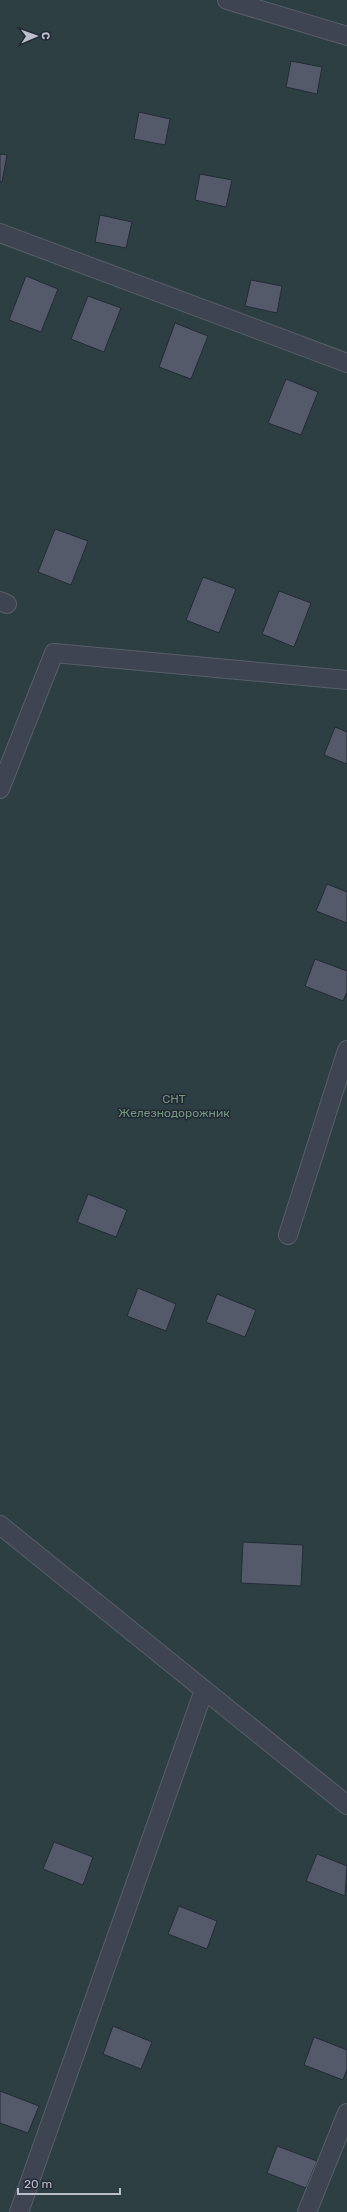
<svg xmlns="http://www.w3.org/2000/svg" width="347" height="2212" viewBox="0 0 347 2212" font-family="Rubik,sans-serif">
<style>
.green{fill:#2d3f42}
.building{fill:#545a6a;stroke:#242b37}
.lines{fill:none;stroke-linecap:round;stroke-linejoin:round}
.service-casing{stroke:#595f6a;stroke-width:20}
.service{stroke:#3e4450;stroke-width:18}
.labels{text-anchor:middle;stroke-width:3;stroke-linejoin:round;paint-order:stroke}
.park-label{font-size:12px;fill:#75987f;stroke:#222935}
</style>
<rect width="100%" height="100%" fill="#2a313f"/>
<rect class="green" x="0" y="0" width="347" height="2212"/>
<g class="building">
<path d="M291 61 322 67 317 94 286 87Z"/>
<path d="M139 112 170 119 165 145 134 139Z"/>
<path d="M0 154 7 155 2 182H0Z"/>
<path d="M200 174 232 180 226 207 195 200Z"/>
<path d="M100 215 132 222 126 248 95 242Z"/>
<path d="M26 276 58 289 41 332 9 320Z"/>
<path d="M251 280 282 286 277 313 245 306Z"/>
<path d="M88 296 121 308 104 352 71 339Z"/>
<path d="M175 323 208 336 191 379 159 367Z"/>
<path d="M286 379 318 392 301 435 268 423Z"/>
<path d="M55 529 88 541 71 585 38 572Z"/>
<path d="M203 577 236 589 219 633 186 620Z"/>
<path d="M279 591 311 603 294 647 262 634Z"/>
<path d="M335 727 347 732V764L324 755Z"/>
<path d="M327 884 347 892V923L316 911Z"/>
<path d="M315 959 347 971V992L343 1001 305 986Z"/>
<path d="M88 1194 127 1210 116 1237 77 1222Z"/>
<path d="M138 1288 176 1304 166 1331 127 1316Z"/>
<path d="M217 1294 256 1310 245 1337 206 1322Z"/>
<path d="M243 1542 303 1545 301 1586 241 1583Z"/>
<path d="M54 1842 93 1857 83 1885 43 1869Z"/>
<path d="M317 1854 347 1866 345 1896 306 1881Z"/>
<path d="M179 1906 217 1921 207 1949 168 1934Z"/>
<path d="M113 2026 152 2042 141 2069 103 2054Z"/>
<path d="M314 2037 347 2050V2069L343 2080 304 2065Z"/>
<path d="M0 2091 39 2106 28 2133 0 2123Z"/>
<path d="M277 2146 317 2161 306 2188 267 2173Z"/>
</g>
<g class="lines">
<defs>
<g id="service">
<path d="M227 0 347 36"/>
<path d="M0 233 347 363"/>
<path d="M0 601 7 604"/>
<path d="M0 789 54 653 347 680"/>
<path d="M288 1235 347 1050"/>
<path d="M0 1525 347 1805"/>
<path d="M19 2212 204 1690"/>
<path d="M307 2212 347 2113"/>
</g>
</defs>
<use href="#service" class="service-casing"/>
<use href="#service" class="service"/>
</g>
<g class="labels">
<g class="park-label">
<text x="174" y="1103">СНТ<tspan x="174" dy="14">Железнодорожник</tspan></text>
</g>
</g>
<g transform="translate(36 36) rotate(88)" stroke="#222935" stroke-width="3" paint-order="stroke">
<path d="M0-3L7 15L0 10L-7 15Z" fill="#bbbfca"/>
<text y="-6" font-size="11" font-weight="bold" text-anchor="middle" fill="#bbbfca">С</text>
</g>
<path d="M18 2188v6h102v-6" fill="none" stroke="#bbbfca" stroke-width="2"/>
<text x="24" y="2188" font-size="12" fill="#bbbfca" stroke="#222935" stroke-width="3" paint-order="stroke">20 m</text>
</svg>
